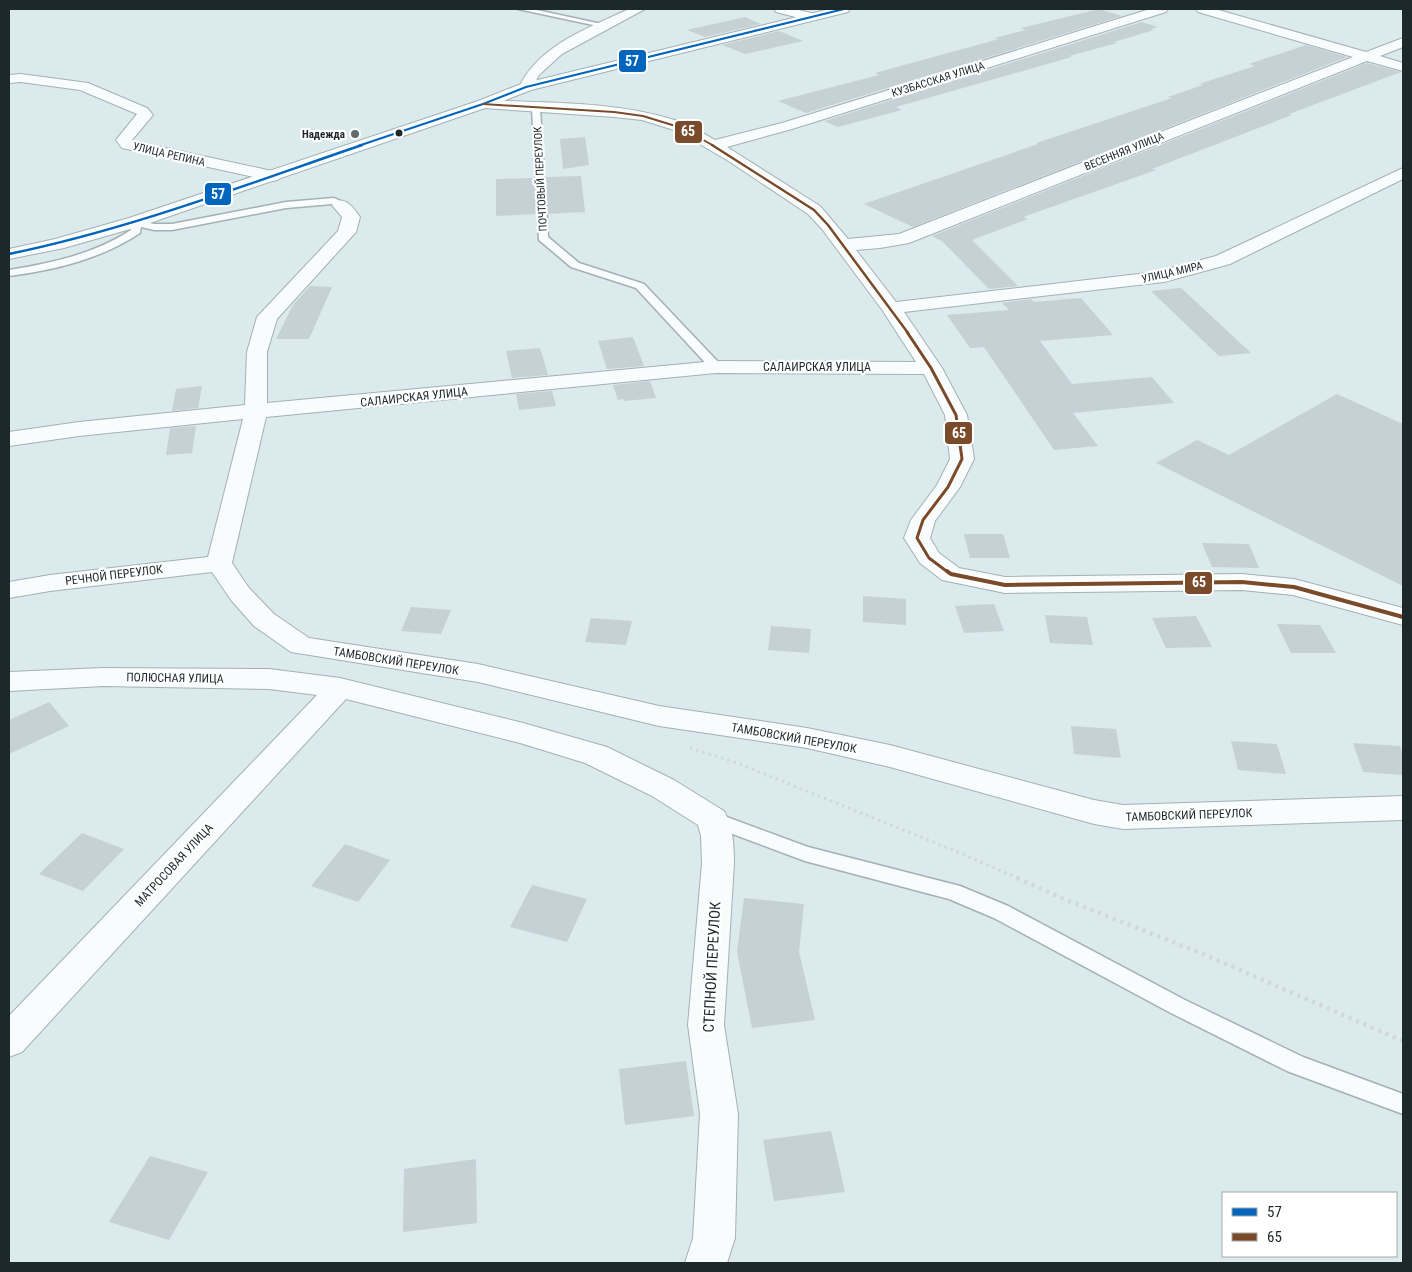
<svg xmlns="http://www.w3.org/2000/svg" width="1412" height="1272" viewBox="0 0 1412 1272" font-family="'Roboto Condensed',sans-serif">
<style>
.building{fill:#c5d1d5}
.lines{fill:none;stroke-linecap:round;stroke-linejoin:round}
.lane-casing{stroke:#a4b0b3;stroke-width:3}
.street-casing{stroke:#a4b0b3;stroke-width:2}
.secondary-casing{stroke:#a4b0b3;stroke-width:2}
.path-far1{stroke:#d2d7d9;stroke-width:3;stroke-dasharray:2.5 4;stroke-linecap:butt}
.path{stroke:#d2d7d9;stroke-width:4.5;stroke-dasharray:3 5;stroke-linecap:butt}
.lane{fill:#f9fcfc;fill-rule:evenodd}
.street{fill:#f9fcfc;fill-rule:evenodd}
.secondary{fill:#f9fcfc;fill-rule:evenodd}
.bus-1-far1-casing{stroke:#fff;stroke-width:4}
.bus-1-casing{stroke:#fff;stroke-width:5}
.bus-2-far3-casing{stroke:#fff;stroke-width:4}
.bus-2-far2-casing{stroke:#fff;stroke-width:5}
.bus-2-far1-casing{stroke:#fff;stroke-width:6}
.bus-2-casing{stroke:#fff;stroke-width:8}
.bus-1-far1{stroke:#0065bd;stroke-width:2}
.bus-1{stroke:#0065bd;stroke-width:2.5}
.bus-2-far3{stroke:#7a4b2a;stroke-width:2}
.bus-2-far2{stroke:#7a4b2a;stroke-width:2.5}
.bus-2-far1{stroke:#7a4b2a;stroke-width:3}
.bus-2{stroke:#7a4b2a;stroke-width:4}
.bus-dot{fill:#1d282a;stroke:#fff;stroke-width:2}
.poi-dot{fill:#5f6c6e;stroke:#fff;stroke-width:2}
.labels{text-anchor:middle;stroke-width:4.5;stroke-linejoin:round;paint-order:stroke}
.far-street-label{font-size:11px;fill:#1d282a;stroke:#fff}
.far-poi-label{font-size:11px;font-weight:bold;fill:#1d282a;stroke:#fff;text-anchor:end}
.street-label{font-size:12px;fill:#1d282a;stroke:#fff}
.near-street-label{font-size:15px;fill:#1d282a;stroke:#fff}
.line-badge{stroke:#fff;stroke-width:2}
.badge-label{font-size:14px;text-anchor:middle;font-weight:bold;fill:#fff}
</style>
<rect width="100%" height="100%" fill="#daeaed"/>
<g class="building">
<path d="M1099 9 1122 16 806 113 778 101 879 75 875 73 999 39 994 38 1026 30 1021 28Z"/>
<path d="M745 17 761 24 705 37 687 30Z"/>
<path d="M1142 22 1158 27 1151 29 1154 30 1114 42 1117 43 1069 56 1072 57 896 107 902 110 838 127 824 121Z"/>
<path d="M779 31 803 41 745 54 722 45Z"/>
<path d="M1306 45 1347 57 913 227 864 204 1038 144 1036 143 1172 98 1168 97 1203 85 1199 84 1255 66 1249 64Z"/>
<path d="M1367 63 1401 72 1289 114 1292 115 1152 169 1156 170 1023 217 1028 219 972 240 1018 286 989 289 942 241 932 236Z"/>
<path d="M585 137 589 165 563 169 560 139Z"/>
<path d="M581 176 585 212 548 214 546 177Z"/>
<path d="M534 178 536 214 496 216V179Z"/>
<path d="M310 286 332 287 309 339H276L293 305Z"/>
<path d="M1181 288 1194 300 1251 353 1219 356 1151 291Z"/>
<path d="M1081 298 1113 335 1040 341 1072 384 1152 377 1174 403 1073 413 1098 446 1054 450 984 347 970 348 947 315 1009 310 1002 303 1031 299 1034 302Z"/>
<path d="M633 337 644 366 607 369 598 341Z"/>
<path d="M540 348 548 375 512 378 506 351Z"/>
<path d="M650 381 656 398 624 401 623 399 618 400 613 385Z"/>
<path d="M202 386 198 408 172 411 176 389Z"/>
<path d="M552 391 556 406 519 410 516 394Z"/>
<path d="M1337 394 1403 424V586L1156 463 1197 440 1229 455Z"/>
<path d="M196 426 192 453 166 455 170 428Z"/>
<path d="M964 534H1003L1010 558H970Z"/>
<path d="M1202 543 1249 544 1259 568 1212 567Z"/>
<path d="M863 596 906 599V625L863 622Z"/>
<path d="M994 604 1004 631 964 633 955 606Z"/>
<path d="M411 607 451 610 441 634 401 631Z"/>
<path d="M1045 615 1087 617 1093 645 1050 643Z"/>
<path d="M1196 616 1212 647 1166 648 1152 618Z"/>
<path d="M591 618 632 621 626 645 585 642Z"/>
<path d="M1277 624 1320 625 1336 653H1291Z"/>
<path d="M771 626 811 629 809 653 768 650Z"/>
<path d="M49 702 69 726 9 754V720Z"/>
<path d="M1071 726 1116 729 1121 758 1074 754Z"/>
<path d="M1231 741 1277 744 1286 774 1238 770Z"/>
<path d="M1353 743 1400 746 1403 755V775L1363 772Z"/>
<path d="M82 833 124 849 83 891 39 874Z"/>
<path d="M345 844 390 860 358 902 311 886Z"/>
<path d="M532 885 587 899 567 942 510 927Z"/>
<path d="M744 898 804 904 799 952 815 1020 752 1028 737 952Z"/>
<path d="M686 1061 694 1116 625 1125 619 1069Z"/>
<path d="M831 1131 845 1192 774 1201 763 1140Z"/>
<path d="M150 1156 208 1172 169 1240 109 1222Z"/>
<path d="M476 1159 477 1223 403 1232 404 1169Z"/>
</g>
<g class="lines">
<defs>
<g id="lane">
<path d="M518 9H532L611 26 607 28Z"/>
<path d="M536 105 540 108 548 237 579 263 644 284 720 364 722 367 720 370H712L636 288 571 267 539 240 532 108Z"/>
<path d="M334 198 345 203V207L341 208 332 204 286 208 172 230H154L141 227 140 233C101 259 55 270 9 276V270C52 263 94 254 131 230L130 222 135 219 154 224H172L286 202Z"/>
<path d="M713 812 808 847 960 886 1008 906 1185 1000 1303 1057 1403 1094V1114L1287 1071 1169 1012 994 918 949 899 805 861 706 824 704 819 706 814Z"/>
</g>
<g id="street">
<path d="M629 9H645L562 54 539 75 531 90H521L519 87C540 44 589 28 629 9Z"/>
<path d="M774 9H794L816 14 817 17 811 21 776 12Z"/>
<path d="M1150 9H1168L1166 12 792 129 727 147 820 206 848 239 899 234 1353 57 1198 12 1196 9H1215L1366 52 1403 38V47L1380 56 1403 63V71L1367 61 909 243 880 248 856 250 896 302 1156 272 1216 256 1403 168V179L1230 264 1164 282 904 312 942 368 967 415 974 459 960 487 935 521 930 538 939 553 959 568 1005 577 1242 574 1294 579 1403 608V625L1293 595 1242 590 1005 593 942 580 920 563 904 538 911 520 937 485 950 459 945 415 924 374 716 373 266 417 232 563 249 588 274 614 309 638 478 664 659 706 807 728 890 745 1094 800 1123 805 1403 796V820L1123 829 1094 824 890 767 807 748 659 726 478 682 291 652 254 626 231 600 212 572 50 591 9 598V582L50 575 208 557 243 419 79 436 9 446V432L79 422 245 405 247 352 257 317 338 231 342 217 332 205 335 201C347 198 353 207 360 217L356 232 277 319 267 352V403L716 361 916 362 883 311 822 229 808 214 727 160 677 131 642 120 614 117 483 108 478 107 476 104 478 101 483 100C544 103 612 101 671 119 687 123 701 132 715 140L782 123Z"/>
<path d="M21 74 88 83 147 108 153 115 132 140 133 141 272 171 278 172 280 176 278 180 272 181 122 148 116 140 137 114 80 90 21 82 9 83V75Z"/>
<path d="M103 668 269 669 340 678 523 723 607 747 674 780 724 811C733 827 734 845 734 863L724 1025 738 1114 735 1238 727 1263H685L693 1238 700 1114 688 1025 702 863 701 836 698 825 652 796 585 763 520 743 346 699 22 1052 9 1057V1016L317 695 269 689 103 686 9 691V672Z"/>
</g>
<path id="secondary" d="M830 9H850L848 12 531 90 488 107 141 226 64 248 9 259V249L55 239 129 218 478 101 521 84Z"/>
</defs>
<use href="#lane" class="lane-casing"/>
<use href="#street" class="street-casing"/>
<use href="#secondary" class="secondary-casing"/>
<path class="path-far1" d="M690 748 737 763 958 852 1020 879"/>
<path class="path" d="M1017 878 1064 899 1203 954 1403 1041"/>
<use href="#lane" class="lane"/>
<use href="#street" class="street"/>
<use href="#secondary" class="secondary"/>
<defs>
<path id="bus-1-far1" d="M358 146 483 104 526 87 844 9"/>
<path id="bus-1" d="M9 254C130 229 245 185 362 145"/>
<path id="bus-2-far3" d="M483 104 614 112 643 116 682 128 714 146"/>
<path id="bus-2-far2" d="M712 145 814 210 828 225 908 333"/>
<path id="bus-2-far1" d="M907 332 931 368 956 415 962 459 948 487 923 520 917 538 929 558 949 573"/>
<path id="bus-2" d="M947 571 951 574 1005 585 1242 582 1294 587 1403 617"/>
</defs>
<use href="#bus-1-far1" class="bus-1-far1-casing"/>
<use href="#bus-1" class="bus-1-casing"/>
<use href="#bus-2-far3" class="bus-2-far3-casing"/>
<use href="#bus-2-far2" class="bus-2-far2-casing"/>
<use href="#bus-2-far1" class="bus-2-far1-casing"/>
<use href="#bus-2" class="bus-2-casing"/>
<use href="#bus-1-far1" class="bus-1-far1"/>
<use href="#bus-1" class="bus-1"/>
<use href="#bus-2-far3" class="bus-2-far3"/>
<use href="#bus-2-far2" class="bus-2-far2"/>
<use href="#bus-2-far1" class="bus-2-far1"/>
<use href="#bus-2" class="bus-2"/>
</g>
<circle class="bus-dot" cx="399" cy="133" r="4.5"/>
<circle class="poi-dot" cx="355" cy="134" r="5"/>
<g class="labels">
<g class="far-street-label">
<text transform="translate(938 79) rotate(-17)" y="4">КУЗБАССКАЯ УЛИЦА</text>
<text transform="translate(1124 151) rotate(-22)" y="4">ВЕСЕННЯЯ УЛИЦА</text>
<text transform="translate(169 154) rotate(13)" y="4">УЛИЦА РЕПИНА</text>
<text transform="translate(540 179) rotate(-93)" y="4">ПОЧТОВЫЙ ПЕРЕУЛОК</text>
<text transform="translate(1172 272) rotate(-13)" y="4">УЛИЦА МИРА</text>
</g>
<g class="far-poi-label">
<text x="345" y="138">Надежда</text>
</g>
<g class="street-label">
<text x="817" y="371">САЛАИРСКАЯ УЛИЦА</text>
<text transform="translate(414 397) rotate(-6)" y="4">САЛАИРСКАЯ УЛИЦА</text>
<text transform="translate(114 575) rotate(-7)" y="4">РЕЧНОЙ ПЕРЕУЛОК</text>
<text transform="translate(396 661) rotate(9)" y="4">ТАМБОВСКИЙ ПЕРЕУЛОК</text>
<text transform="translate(175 678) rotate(1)" y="4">ПОЛЮСНАЯ УЛИЦА</text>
<text transform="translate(794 738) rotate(10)" y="4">ТАМБОВСКИЙ ПЕРЕУЛОК</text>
<text transform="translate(1189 815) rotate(-2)" y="4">ТАМБОВСКИЙ ПЕРЕУЛОК</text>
<text transform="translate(174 865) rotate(-47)" y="4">МАТРОСОВАЯ УЛИЦА</text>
</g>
<g class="near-street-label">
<text transform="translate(712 967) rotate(-87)" y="5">СТЕПНОЙ ПЕРЕУЛОК</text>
</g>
</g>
<g class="line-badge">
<rect x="618" y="49" width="29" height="24" rx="5" fill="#0065bd"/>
<rect x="674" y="120" width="29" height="24" rx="5" fill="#7a4b2a"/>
<rect x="204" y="182" width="28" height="24" rx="5" fill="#0065bd"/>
<rect x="944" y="421" width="29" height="24" rx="5" fill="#7a4b2a"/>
<rect x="1184" y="571" width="29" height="24" rx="5" fill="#7a4b2a"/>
</g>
<g class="badge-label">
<text x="632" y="66">57</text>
<text x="688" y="136">65</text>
<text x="218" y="199">57</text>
<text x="959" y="438">65</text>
<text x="1199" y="587">65</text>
</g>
<rect width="1412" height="1272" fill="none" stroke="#1d282a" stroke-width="20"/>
<rect x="1222" y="1192" width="175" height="65" fill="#ffffff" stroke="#a5a9aa"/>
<rect x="1232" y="1208" width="25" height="8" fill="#0065bd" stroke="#a5a9aa"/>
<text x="1267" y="1217" font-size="15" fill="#1d282a">57</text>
<rect x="1232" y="1233" width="25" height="8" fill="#7a4b2a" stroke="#a5a9aa"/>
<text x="1267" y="1242" font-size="15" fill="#1d282a">65</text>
</svg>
